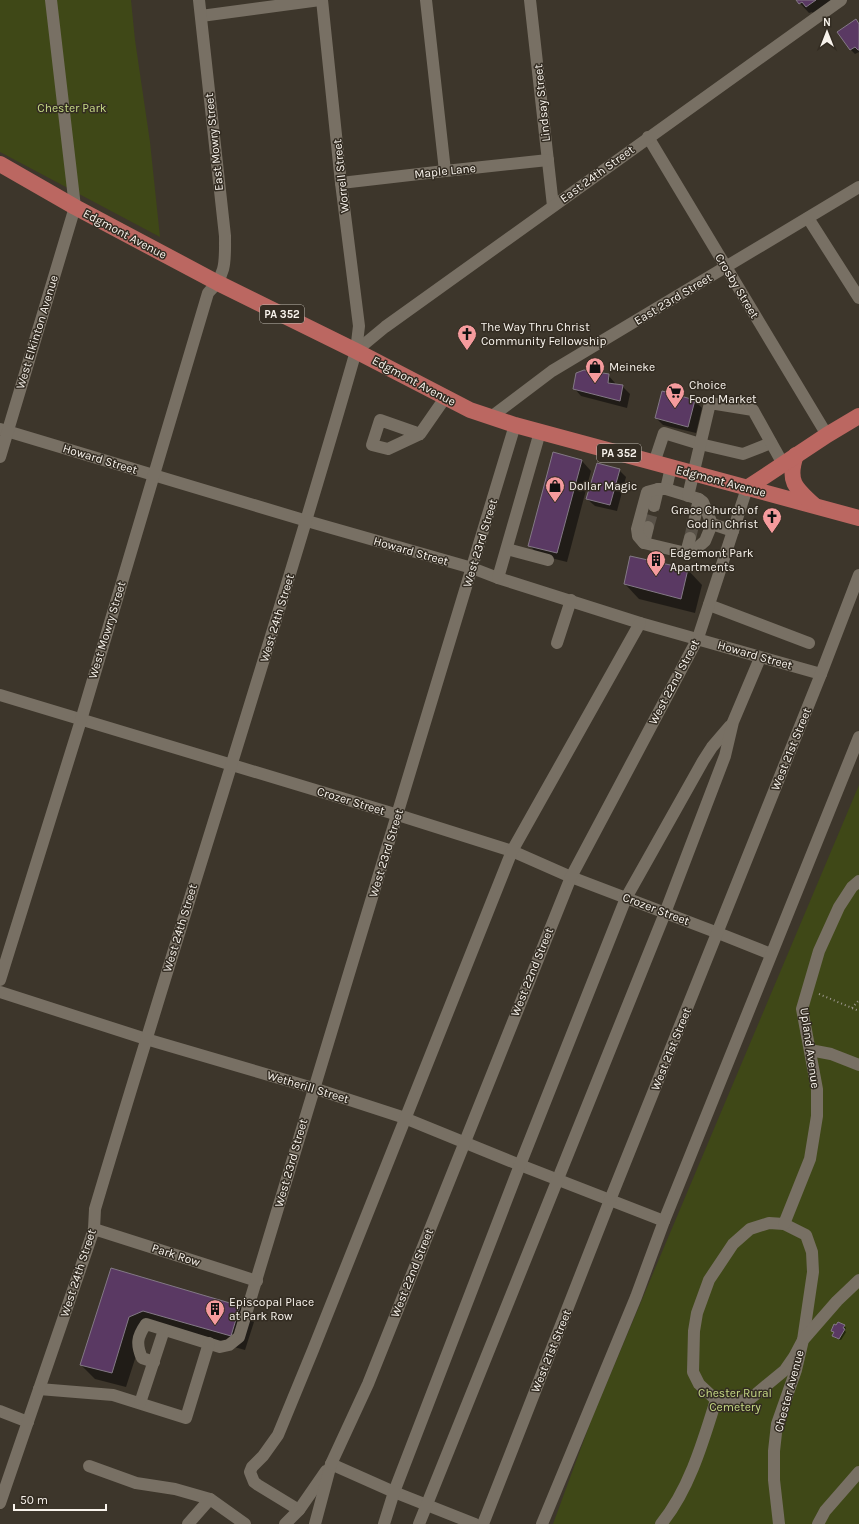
<svg xmlns="http://www.w3.org/2000/svg" width="859" height="1524" viewBox="0 0 859 1524" font-family="Karla,sans-serif">
<style>
.green{fill:#3f4817}
.shadow{fill:#0007}
.building{fill:#5a3963;stroke:#837985}
.lines{fill:none;stroke-linecap:round;stroke-linejoin:round}
.minor-tunnel{stroke:#595248;stroke-width:12;stroke-dasharray:12 6;stroke-linecap:butt}
.path{stroke:#9e988f;stroke-width:2;stroke-dasharray:1 3;stroke-linecap:butt}
.minor{stroke:#787064;stroke-width:12}
.major{stroke:#bb6761;stroke-width:16}
.labels{text-anchor:middle;stroke-width:3;stroke-linejoin:round;paint-order:stroke}
.shield{fill:#332c22;stroke:#bdb7af;stroke-width:1}
.shield-label{font-size:11px;font-weight:bold;fill:#f8f3ec}
.street-label{font-size:12px;fill:#f8f3ec;stroke:#332c22}
.park-label{font-size:12px;fill:#c6d985;stroke:#332c22}
.poi-label{font-size:12px;fill:#f8f3ec;stroke:#332c22;text-anchor:start}
</style>
<rect width="100%" height="100%" fill="#3d362b"/>
<g class="green">
<path d="M0 0H131L135 40 150 142 160 237 0 152Z"/>
<path d="M859 785V1524H553L592 1418Z"/>
</g>
<g class="shadow">
<path d="M797 0H839L816 16 812 12 809 13Z"/>
<path d="M859 24V52L855 54 851 50Z"/>
<path d="M608 375 615 383V385L622 386 630 394 627 408 581 396 574 388Z"/>
<path d="M663 392 695 401 702 408 696 433 663 425 656 418Z"/>
<path d="M582 461 591 471 567 562 539 555 529 545Z"/>
<path d="M619 470 626 477 617 511 595 506 587 499Z"/>
<path d="M688 570 702 585 695 613 639 599 625 584Z"/>
<path d="M112 1269 240 1307 254 1322 245 1350 158 1326 144 1331 126 1387 95 1379 81 1365Z"/>
<path d="M844 1326 846 1328 845 1331 846 1332 841 1340 835 1338 833 1336 834 1333 832 1331Z"/>
</g>
<g class="building">
<path d="M796 0H816L806 7 802 2 799 4Z"/>
<path d="M856 19 859 24V50H858L855 47 850 50 837 32Z"/>
<path d="M584 370 609 374 608 383 623 385 620 401 573 389 576 373Z"/>
<path d="M662 391 695 400 688 427 655 418Z"/>
<path d="M553 452 582 460 557 553 528 546Z"/>
<path d="M597 463 620 469 610 505 586 499Z"/>
<path d="M630 556 688 569 681 599 624 584Z"/>
<path d="M111 1268 240 1306 231 1336 143 1311 129 1317 112 1373 80 1365Z"/>
<path d="M838 1322 845 1325 843 1328 845 1329 839 1339 832 1336 834 1332 831 1331 834 1324 836 1325Z"/>
</g>
<g class="lines">
<g class="minor-tunnel">
<path d="M648 527 654 506"/>
<path d="M690 538 695 517"/>
</g>
<g class="path">
<path d="M819 994 859 1011"/>
<path d="M852 1008 859 1000"/>
</g>
<g class="minor">
<path d="M426 0 445 171"/>
<path d="M530 0 553 206"/>
<path d="M201 16 320 0"/>
<path d="M648 137 827 435"/>
<path d="M341 183 445 171 548 160"/>
<path d="M808 218 859 298"/>
<path d="M356 351 385 327 841 0"/>
<path d="M491 417 552 371 859 187"/>
<path d="M0 429 307 521 472 568 498 578 640 623 821 674"/>
<path d="M420 434 388 449 372 445 380 420 420 434 445 398"/>
<path d="M0 457 75 207 51 0"/>
<path d="M654 463 664 433 700 444 743 454 771 443"/>
<path d="M671 467 666 489 699 499 703 502 712 524 733 531"/>
<path d="M688 496 710 403 753 410 783 464"/>
<path d="M654 506 658 489"/>
<path d="M695 517 699 499"/>
<path d="M648 527 644 543 686 553 696 549 705 541 712 524"/>
<path d="M644 543 638 536 637 529 647 492 658 489H666"/>
<path d="M507 549 548 560"/>
<path d="M686 553 690 538"/>
<path d="M498 578 540 432"/>
<path d="M709 605 809 643"/>
<path d="M557 643 571 600"/>
<path d="M0 695 398 815 512 851 571 877 718 933 771 954"/>
<path d="M0 980 81 720 208 293C227 274 225 261 225 236L199 0"/>
<path d="M0 992 146 1039 313 1088 402 1117 520 1165 664 1221"/>
<path d="M810 1050 831 1054 859 1065"/>
<path d="M769 1223 784 1224 806 1235 812 1252 813 1272 803 1340 794 1357 785 1370 750 1399 730 1403 716 1400 699 1384 693 1372 694 1331 697 1313 709 1280 733 1244 750 1229Z"/>
<path d="M784 1224 810 1159 817 1116V1089L802 1009 819 951 839 907 852 887 859 881"/>
<path d="M94 1229 257 1281"/>
<path d="M154 1362 142 1358C136 1344 137 1337 146 1324L220 1347 229 1345 239 1337 515 425"/>
<path d="M39 1389 113 1395 186 1418 209 1343"/>
<path d="M140 1403 164 1330"/>
<path d="M0 1411 28 1422"/>
<path d="M331 1464 394 1492 475 1524"/>
<path d="M89 1466 136 1483 175 1489 210 1499"/>
<path d="M0 1503 94 1229 95 1209C180 923 274 638 356 351L359 326 341 183 322 0"/>
<path d="M299 1510 258 1485 254 1482 250 1472 252 1467 263 1456 278 1435 313 1350 512 851 640 623"/>
<path d="M188 1524 210 1499 245 1524"/>
<path d="M285 1524 299 1510 326 1471"/>
<path d="M315 1524 331 1464 368 1384 571 877 698 638 747 488"/>
<path d="M384 1524 394 1492 520 1165 626 898 703 761 712 747 730 726"/>
<path d="M419 1524 665 913 725 756 733 722 760 658"/>
<path d="M483 1524 610 1200 821 674 859 575"/>
<path d="M542 1524 636 1297 664 1221 859 737"/>
<path d="M661 1524C689 1490 703 1442 716 1400"/>
<path d="M779 1524 774 1480V1451L777 1424 796 1370 803 1340 837 1301 859 1280"/>
<path d="M818 1524 825 1511 859 1472"/>
</g>
<g class="major">
<path d="M0 164 75 207 218 283 356 351 470 410 515 425 859 518"/>
<path d="M796 455C787 481 795 488 814 505"/>
<path d="M747 488 827 435 859 416"/>
</g>
</g>
<defs>
<symbol id="church-pin" viewBox="-11 -11 22 30"><path d="M0 17L-7.5 6A9.5 9.5 0 1 1 7.5 6Z" fill="#f59b9d" stroke="#332c22"/><path d="M-1.2-6h2.4v3.5h3.3v2.4h-3.3V6h-2.4V-.1h-3.3v-2.4h3.3Z" fill="#111"/></symbol>
<symbol id="shop-pin" viewBox="-11 -11 22 30"><path d="M0 17L-7.5 6A9.5 9.5 0 1 1 7.5 6Z" fill="#f59b9d" stroke="#332c22"/><path d="M-5-2.5h2.3a2.7 3.5 0 0 1 5.4 0H5L5.5 6h-11ZM-1.5-2.5h3a1.5 2.3 0 0 0-3 0Z" fill="#111"/></symbol>
<symbol id="supermarket-pin" viewBox="-11 -11 22 30"><path d="M0 17L-7.5 6A9.5 9.5 0 1 1 7.5 6Z" fill="#f59b9d" stroke="#332c22"/><path d="M-6-5.5h2.5l.6 2H6L4.5 2H-2.5L-4.4-4H-6ZM-1.5 3.2a1.3 1.3 0 1 0 .1 0ZM3 3.2a1.3 1.3 0 1 0 .1 0Z" fill="#111"/></symbol>
<symbol id="building-pin" viewBox="-11 -11 22 30"><path d="M0 17L-7.5 6A9.5 9.5 0 1 1 7.5 6Z" fill="#f59b9d" stroke="#332c22"/><path d="M-4-6H4V6H1V3H-1V6H-4ZM-2.5-4.3h1.7v1.8h-1.7ZM.8-4.3h1.7v1.8H.8ZM-2.5-1h1.7V.8h-1.7ZM.8-1h1.7V.8H.8Z" fill="#111"/></symbol>
</defs>
<g fill-rule="evenodd">
<use href="#church-pin" x="456" y="323" width="22" height="30"/>
<use href="#shop-pin" x="584" y="356" width="22" height="30"/>
<use href="#supermarket-pin" x="664" y="381" width="22" height="30"/>
<use href="#shop-pin" x="544" y="475" width="22" height="30"/>
<use href="#church-pin" x="761" y="506" width="22" height="30"/>
<use href="#building-pin" x="645" y="549" width="22" height="30"/>
<use href="#building-pin" x="204" y="1298" width="22" height="30"/>
</g>
<g class="labels">
<g class="shield">
<rect x="260" y="305" width="44" height="18" rx="3"/>
<rect x="597" y="444" width="44" height="18" rx="3"/>
</g>
<g class="shield-label">
<text x="282" y="318">PA 352</text>
<text x="619" y="457">PA 352</text>
</g>
<g class="street-label">
<text transform="translate(542 103) rotate(-96)" y="4">Lindsay Street</text>
<text transform="translate(214 142) rotate(-96)" y="4">East Mowry Street</text>
<text transform="translate(445 171) rotate(-6)" y="4">Maple Lane</text>
<text transform="translate(597 174) rotate(-36)" y="4">East 24th Street</text>
<text transform="translate(341 176) rotate(-96)" y="4">Worrell Street</text>
<text transform="translate(125 234) rotate(28)" y="4">Edgmont Avenue</text>
<text transform="translate(737 286) rotate(59)" y="4">Crosby Street</text>
<text transform="translate(673 299) rotate(-31)" y="4">East 23rd Street</text>
<text transform="translate(37 332) rotate(-73)" y="4">West Elkinton Avenue</text>
<text transform="translate(414 381) rotate(28)" y="4">Edgmont Avenue</text>
<text transform="translate(100 459) rotate(17)" y="4">Howard Street</text>
<text transform="translate(721 481) rotate(15)" y="4">Edgmont Avenue</text>
<text transform="translate(480 543) rotate(-73)" y="4">West 23rd Street</text>
<text transform="translate(411 551) rotate(16)" y="4">Howard Street</text>
<text transform="translate(277 618) rotate(-73)" y="4">West 24th Street</text>
<text transform="translate(107 630) rotate(-73)" y="4">West Mowry Street</text>
<text transform="translate(755 655) rotate(16)" y="4">Howard Street</text>
<text transform="translate(674 682) rotate(-62)" y="4">West 22nd Street</text>
<text transform="translate(791 749) rotate(-68)" y="4">West 21st Street</text>
<text transform="translate(351 801) rotate(17)" y="4">Crozer Street</text>
<text transform="translate(386 853) rotate(-73)" y="4">West 23rd Street</text>
<text transform="translate(656 909) rotate(21)" y="4">Crozer Street</text>
<text transform="translate(180 928) rotate(-73)" y="4">West 24th Street</text>
<text transform="translate(532 972) rotate(-68)" y="4">West 22nd Street</text>
<text transform="translate(810 1048) rotate(82)" y="4">Upland Avenue</text>
<text transform="translate(671 1049) rotate(-68)" y="4">West 21st Street</text>
<text transform="translate(308 1087) rotate(17)" y="4">Wetherill Street</text>
<text transform="translate(291 1163) rotate(-74)" y="4">West 23rd Street</text>
<text transform="translate(176 1255) rotate(18)" y="4">Park Row</text>
<text transform="translate(78 1273) rotate(-72)" y="4">West 24th Street</text>
<text transform="translate(412 1273) rotate(-68)" y="4">West 22nd Street</text>
<text transform="translate(551 1351) rotate(-68)" y="4">West 21st Street</text>
<text transform="translate(789 1391) rotate(-75)" y="4">Chester Avenue</text>
</g>
<g class="park-label">
<text x="72" y="112">Chester Park</text>
<text x="735" y="1397">Chester Rural<tspan x="735" dy="14">Cemetery</tspan></text>
</g>
<g class="poi-label">
<text x="481" y="331">The Way Thru Christ<tspan x="481" dy="14">Community Fellowship</tspan></text>
<text x="609" y="371">Meineke</text>
<text x="689" y="389">Choice<tspan x="689" dy="14">Food Market</tspan></text>
<text x="569" y="490">Dollar Magic</text>
<text x="758" y="514" text-anchor="end">Grace Church of<tspan x="758" dy="14">God in Christ</tspan></text>
<text x="670" y="557">Edgemont Park<tspan x="670" dy="14">Apartments</tspan></text>
<text x="229" y="1306">Episcopal Place<tspan x="229" dy="14">at Park Row</tspan></text>
</g>
</g>
<g transform="translate(827 32)" stroke="#332c22" stroke-width="3" paint-order="stroke">
<path d="M0-3L7 15L0 10L-7 15Z" fill="#f8f3ec"/>
<text y="-6" font-size="11" font-weight="bold" text-anchor="middle" fill="#f8f3ec">N</text>
</g>
<path d="M14 1504v6h92v-6" fill="none" stroke="#f8f3ec" stroke-width="2"/>
<text x="20" y="1504" font-size="12" fill="#f8f3ec" stroke="#332c22" stroke-width="3" paint-order="stroke">50 m</text>
</svg>
